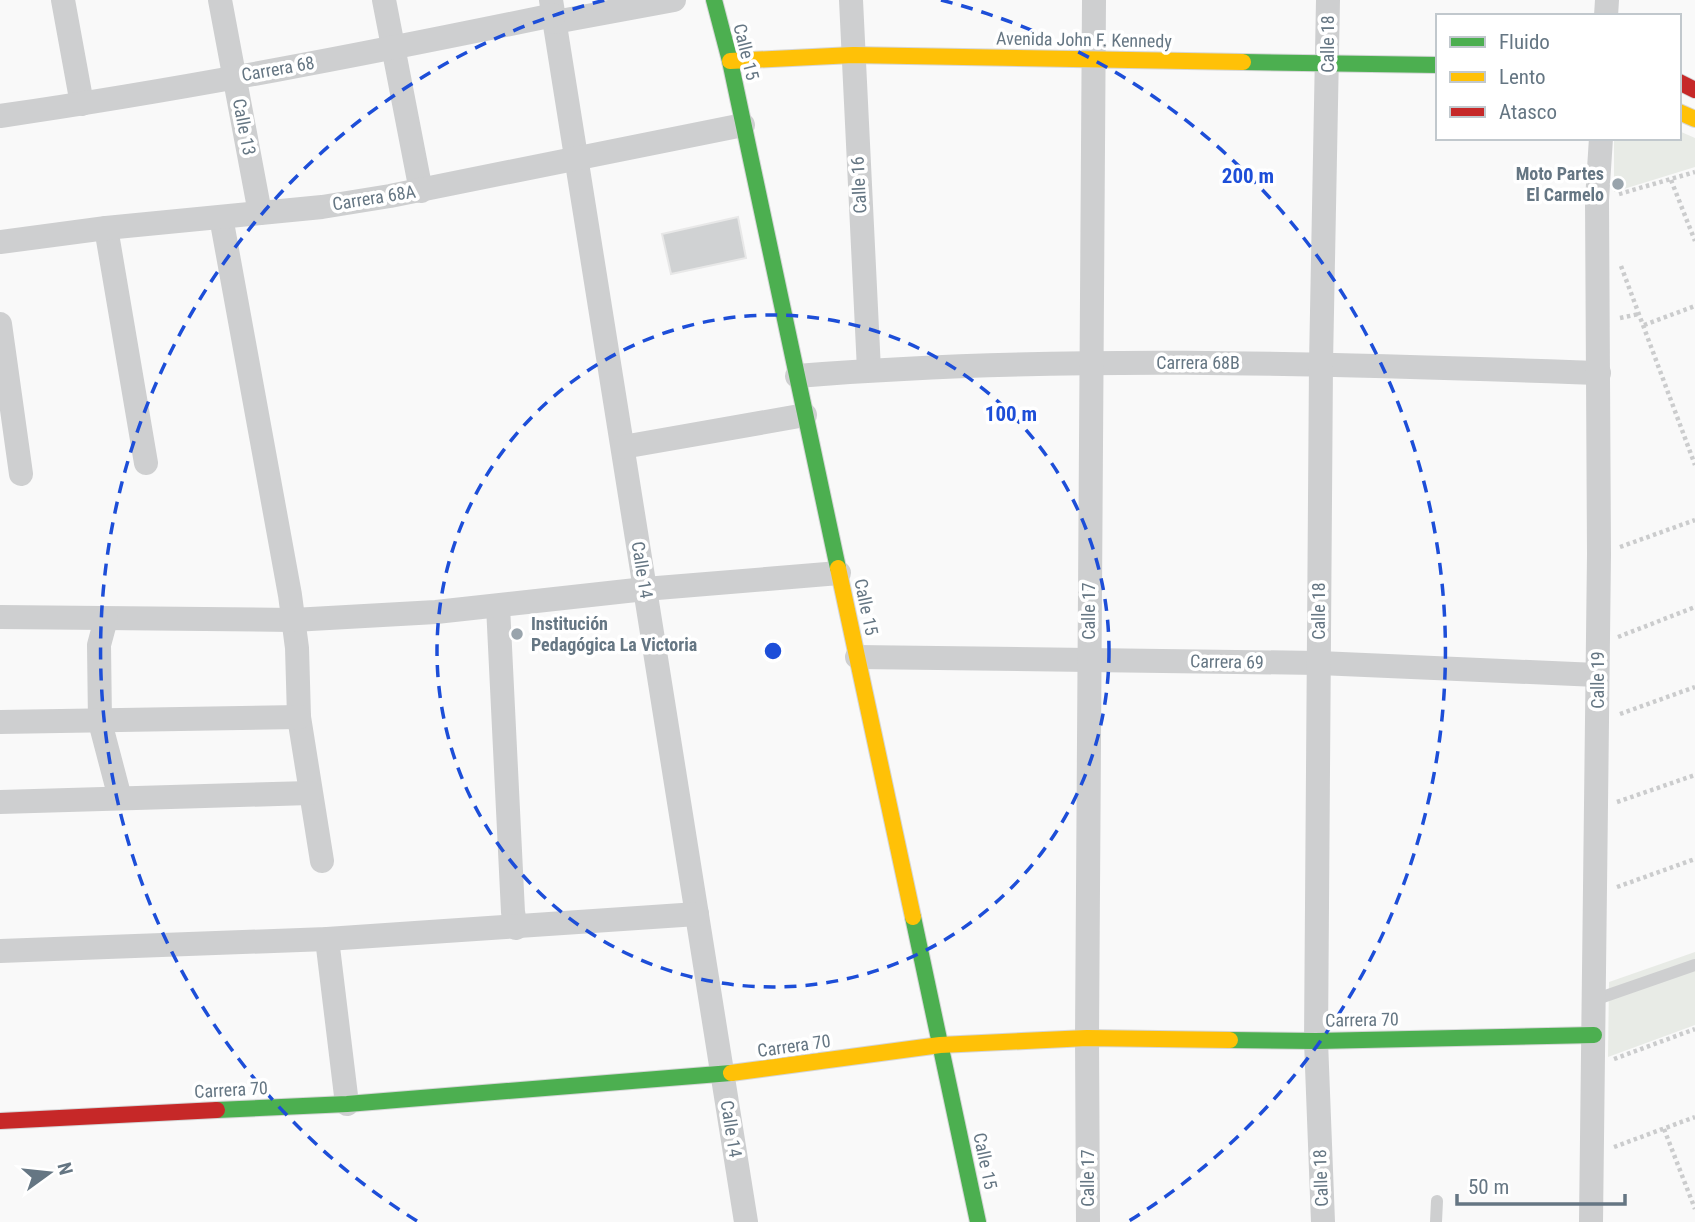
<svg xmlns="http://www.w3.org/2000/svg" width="1695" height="1222" viewBox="0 0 1695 1222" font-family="'Roboto Condensed',sans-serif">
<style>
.green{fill:#e8ebe6}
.building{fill:#d0d2d3;stroke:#e8e8e8;stroke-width:2}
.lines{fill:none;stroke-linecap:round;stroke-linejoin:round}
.fast-casing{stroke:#d5d6d7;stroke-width:18}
.slow-casing{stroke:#d5d6d7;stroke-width:18}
.jam-casing{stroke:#d5d6d7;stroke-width:18}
.path{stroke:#cbcccd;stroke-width:4.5;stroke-dasharray:3.5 3.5;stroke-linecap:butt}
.lane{stroke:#cecfd0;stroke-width:12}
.street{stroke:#cecfd0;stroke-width:24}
.fast{stroke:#4caf50;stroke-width:16}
.slow{stroke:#ffc107;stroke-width:16}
.jam{stroke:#c62828;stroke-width:16}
.ring{fill:none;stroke:#1d4ed8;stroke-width:3.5;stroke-dasharray:12 9}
.poi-dot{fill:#99a4ac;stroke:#fff;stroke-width:2.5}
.labels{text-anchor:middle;stroke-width:7;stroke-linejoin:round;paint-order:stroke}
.street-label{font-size:18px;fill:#657683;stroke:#fff}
.poi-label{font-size:18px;font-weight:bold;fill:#657683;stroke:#fff;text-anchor:end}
.centre{fill:#1d4ed8;stroke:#fff;stroke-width:3.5}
.ring-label{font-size:21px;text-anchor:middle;font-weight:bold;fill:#1d4ed8;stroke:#fff;stroke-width:7;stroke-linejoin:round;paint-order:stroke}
</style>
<rect width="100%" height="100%" fill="#f9f9f9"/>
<g class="green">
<path d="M1679 131 1695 138V167L1614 192V138H1679Z"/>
<path d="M1695 952V1025L1608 1057 1609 982Z"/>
</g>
<path class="building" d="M738 217 746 258 671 274 662 234Z"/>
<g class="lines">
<defs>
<g id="fast">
<path d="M714 0 730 61 838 568"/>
<path d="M1243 62 1438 65"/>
<path d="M913 917 978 1222"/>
<path d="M1230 1040 1316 1041 1594 1035"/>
<path d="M217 1110 347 1104 731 1073"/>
</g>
<g id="slow">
<path d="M730 61 853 55 1243 62"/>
<path d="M1679 112 1695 119"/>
<path d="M838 568 913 917"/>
<path d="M731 1073 940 1045 1087 1038 1230 1040"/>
</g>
<g id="jam">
<path d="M1679 82 1695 90"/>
<path d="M0 1121 217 1110"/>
</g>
</defs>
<use href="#fast" class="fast-casing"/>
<use href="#slow" class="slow-casing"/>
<use href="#jam" class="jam-casing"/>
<g class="path">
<path d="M1671 180 1695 241"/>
<path d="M1619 194 1695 172"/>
<path d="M1621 266 1695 465"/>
<path d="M1620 318 1639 314"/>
<path d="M1644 325 1695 306"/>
<path d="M1620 547 1695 520"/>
<path d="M1618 637 1695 607"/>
<path d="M1620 714 1695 687"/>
<path d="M1617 802 1695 775"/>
<path d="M1617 887 1695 859"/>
<path d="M1614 1059 1695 1029"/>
<path d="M1664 1129 1695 1209"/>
<path d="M1614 1147 1695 1117"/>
</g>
<g class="lane">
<path d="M1594 1000 1695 965"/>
<path d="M1436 1222 1437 1201"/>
</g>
<g class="street">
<path d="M63 0 82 104"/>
<path d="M220 0 260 213"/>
<path d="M384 0 421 191"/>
<path d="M551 0 746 1222"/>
<path d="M851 0 869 370"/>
<path d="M1606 16 1607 0"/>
<path d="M555 22 674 0"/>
<path d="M0 116C186 89 370 53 554 15"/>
<path d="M221 217 290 595 297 648 299 717 322 861"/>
<path d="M106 228 146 463"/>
<path d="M0 242 106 228 322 207 390 196 743 125"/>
<path d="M0 324 21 474"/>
<path d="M797 376C1064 354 1332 364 1599 373"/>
<path d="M623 447 805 415"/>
<path d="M498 606 513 912 516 928"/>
<path d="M0 617 293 620 436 612 645 589 839 573"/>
<path d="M106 619 99 645 100 722 120 798"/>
<path d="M857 657 1319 663 1597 675"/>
<path d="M0 722 299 717"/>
<path d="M0 802 310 793"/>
<path d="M327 939 347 1104"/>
<path d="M0 951 327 939 697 914"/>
<path d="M1088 1222 1087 1038 1094 0"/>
<path d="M1323 1222 1316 1041 1321 364 1328 0"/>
<path d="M1591 1222 1599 554 1597 200 1601 138"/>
</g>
<use href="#fast" class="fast"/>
<use href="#slow" class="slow"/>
<use href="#jam" class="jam"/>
</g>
<g class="ring">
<circle cx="773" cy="651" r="336"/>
<path d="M417 1221A672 672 0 0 1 605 0M941 0A672 672 0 0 1 1129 1221"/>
</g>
<g class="poi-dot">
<circle cx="1618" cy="184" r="7"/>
<circle cx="517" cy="634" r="7"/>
</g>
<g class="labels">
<g class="street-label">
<text transform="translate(1084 40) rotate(1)" y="6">Avenida John F. Kennedy</text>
<text transform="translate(1328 44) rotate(-90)" y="6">Calle 18</text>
<text transform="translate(746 52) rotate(76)" y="6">Calle 15</text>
<text transform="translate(278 69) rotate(-10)" y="6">Carrera 68</text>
<text transform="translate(244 127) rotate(79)" y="6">Calle 13</text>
<text transform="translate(859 185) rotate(-93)" y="6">Calle 16</text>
<text transform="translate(374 198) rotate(-9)" y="6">Carrera 68A</text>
<text x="1198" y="369">Carrera 68B</text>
<text transform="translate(642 570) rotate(81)" y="6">Calle 14</text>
<text transform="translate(866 607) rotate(78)" y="6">Calle 15</text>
<text transform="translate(1089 611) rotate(-90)" y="6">Calle 17</text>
<text transform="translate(1319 611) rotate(-90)" y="6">Calle 18</text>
<text transform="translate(1227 662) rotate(1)" y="6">Carrera 69</text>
<text transform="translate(1598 680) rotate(-90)" y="6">Calle 19</text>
<text transform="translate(1362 1020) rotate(-1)" y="6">Carrera 70</text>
<text transform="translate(794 1046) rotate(-8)" y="6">Carrera 70</text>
<text transform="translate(231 1090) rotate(-3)" y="6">Carrera 70</text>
<text transform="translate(731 1129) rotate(81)" y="6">Calle 14</text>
<text transform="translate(985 1161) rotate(78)" y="6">Calle 15</text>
<text transform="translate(1088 1178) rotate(-90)" y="6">Calle 17</text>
<text transform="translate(1321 1178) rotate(-92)" y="6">Calle 18</text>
</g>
<g class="poi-label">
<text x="1604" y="180">Moto Partes<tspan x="1604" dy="21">El Carmelo</tspan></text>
<text x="531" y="630" text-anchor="start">Institución<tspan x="531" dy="21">Pedagógica La Victoria</tspan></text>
</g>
</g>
<circle cx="773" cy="651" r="10" class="centre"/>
<g class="ring-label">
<text x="1248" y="183">200 m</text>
<text x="1011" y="421">100 m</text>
</g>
<rect x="1436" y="14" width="245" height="126" fill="#ffffff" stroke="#c1c8cd" stroke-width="2"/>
<rect x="1450" y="37" width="35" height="10" fill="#4caf50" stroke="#c1c8cd" stroke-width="2"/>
<text x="1499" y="49" font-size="21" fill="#657683">Fluido</text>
<rect x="1450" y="72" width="35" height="10" fill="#ffc107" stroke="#c1c8cd" stroke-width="2"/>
<text x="1499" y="84" font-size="21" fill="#657683">Lento</text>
<rect x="1450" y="107" width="35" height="10" fill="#c62828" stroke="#c1c8cd" stroke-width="2"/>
<text x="1499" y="119" font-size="21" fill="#657683">Atasco</text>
<g transform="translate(49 1173) rotate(75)" stroke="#ffffff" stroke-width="5" paint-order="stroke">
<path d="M0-5L12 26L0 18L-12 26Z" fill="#657683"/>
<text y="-10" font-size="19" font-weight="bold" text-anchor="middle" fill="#657683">N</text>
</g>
<path d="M1457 1194v10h168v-10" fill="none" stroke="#657683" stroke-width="3.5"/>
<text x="1468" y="1194" font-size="21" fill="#657683" stroke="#ffffff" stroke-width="5" paint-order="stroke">50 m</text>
</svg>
